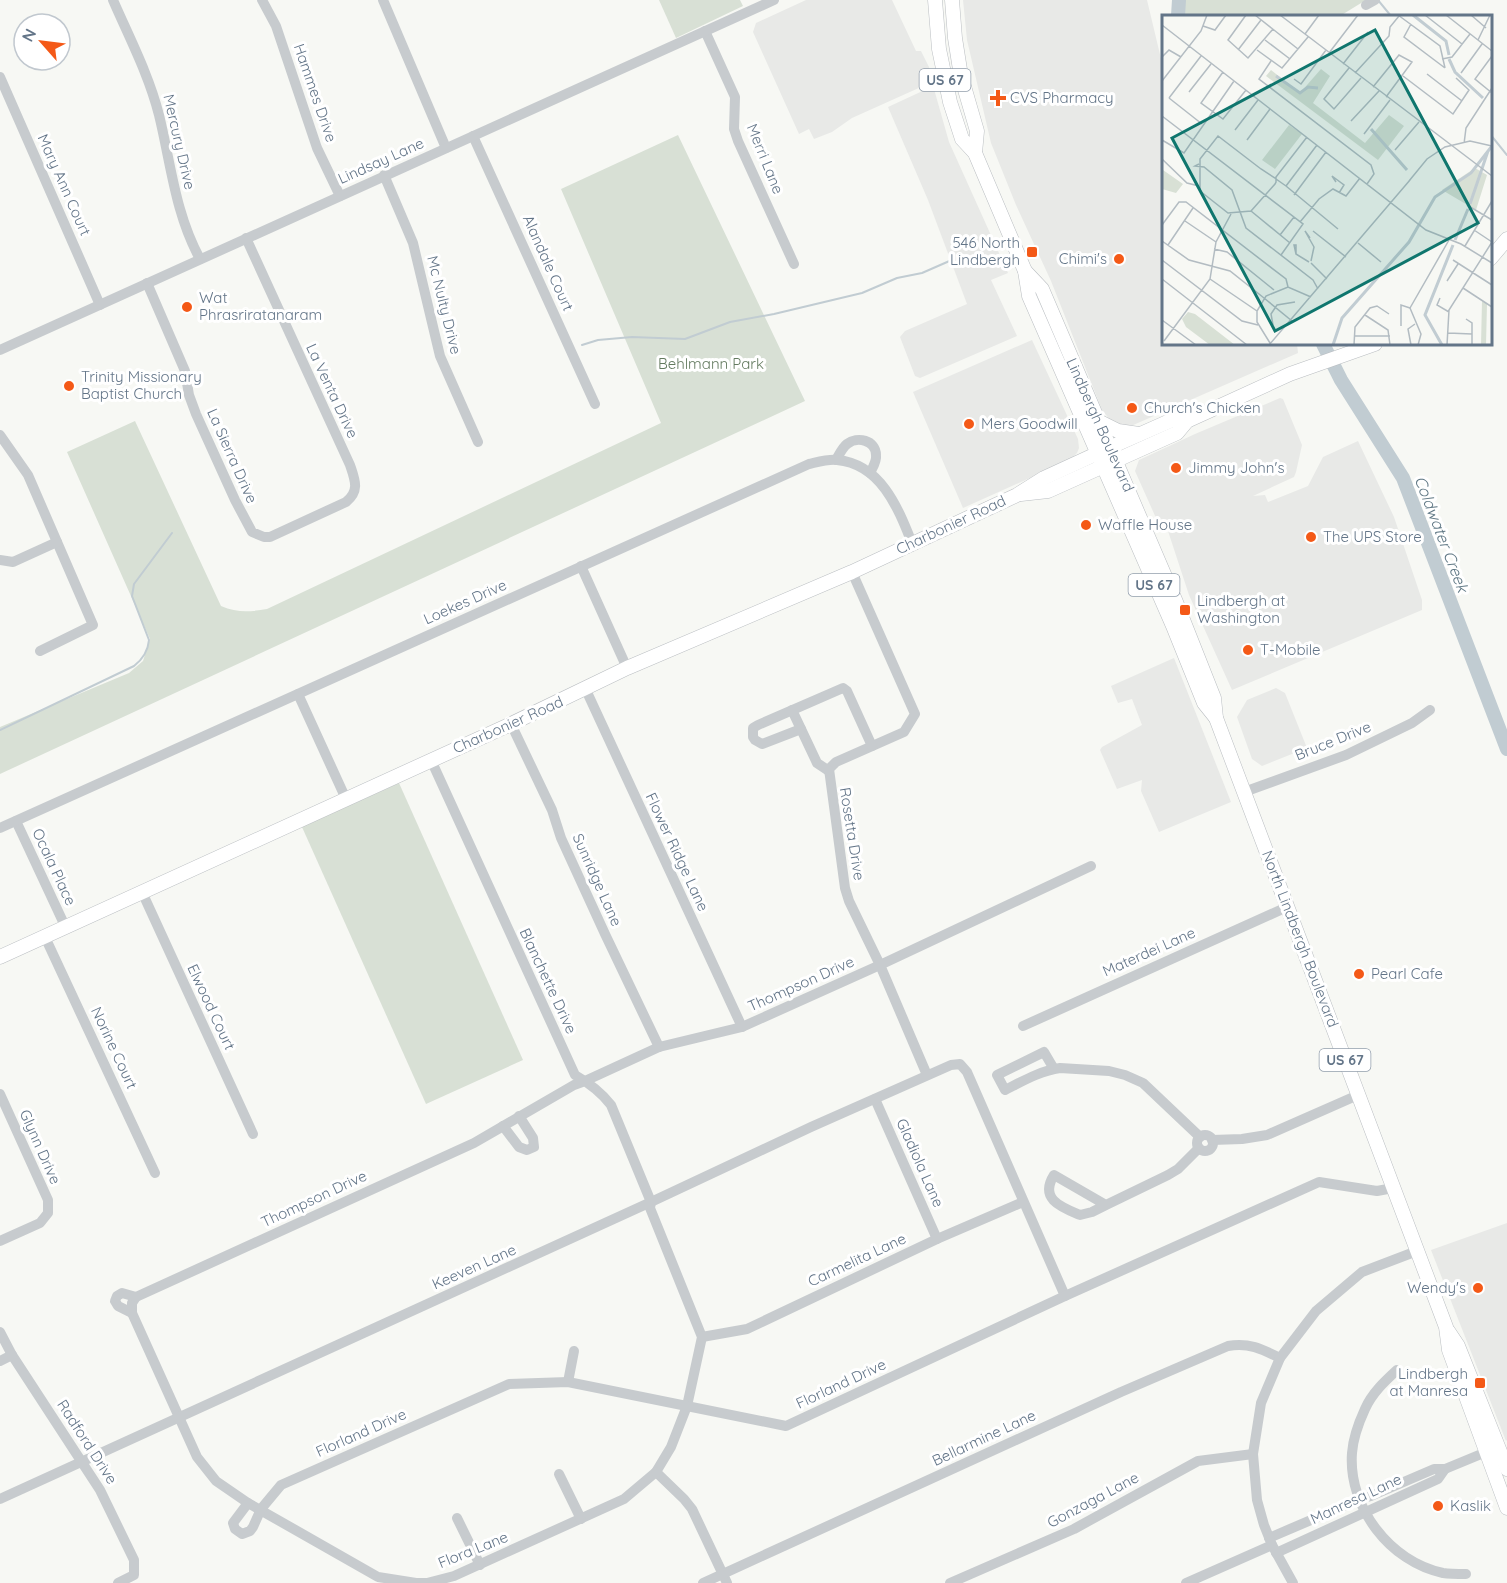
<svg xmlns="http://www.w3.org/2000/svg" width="1507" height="1583" viewBox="0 0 1507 1583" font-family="Quicksand,sans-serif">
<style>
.built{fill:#e8e9e7}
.green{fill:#d8e0d5}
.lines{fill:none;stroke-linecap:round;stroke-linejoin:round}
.stream{stroke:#c1ccd2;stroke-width:2}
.river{stroke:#c1ccd2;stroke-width:14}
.major-casing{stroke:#babec2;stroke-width:15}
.minor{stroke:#c7cbce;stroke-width:10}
.major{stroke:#fff;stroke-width:14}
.poi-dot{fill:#f45917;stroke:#fff;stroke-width:2}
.labels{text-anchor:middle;stroke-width:6;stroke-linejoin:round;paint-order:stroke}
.shield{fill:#fff;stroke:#929eac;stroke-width:1.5}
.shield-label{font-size:14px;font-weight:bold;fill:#637588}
.street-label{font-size:15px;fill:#637588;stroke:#fff}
.poi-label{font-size:15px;fill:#637588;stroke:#fff;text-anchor:start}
.park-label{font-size:15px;fill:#637a5f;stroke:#fff}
.water-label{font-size:16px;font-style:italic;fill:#5f7784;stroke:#fff}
.inset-river{fill:none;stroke:#c1ccd2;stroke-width:3}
.inset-road{fill:none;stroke:#b3bcc2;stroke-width:1.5}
.view{fill:#0f766e;fill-opacity:0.15;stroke:#0f766e;stroke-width:3}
.inset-edge{fill:none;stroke:#637588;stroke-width:3}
</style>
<rect width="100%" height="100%" fill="#f7f8f4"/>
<g class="built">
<path d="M806 0H892L916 51H921L929 67 931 79 928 86 921 87 852 118 832 132 814 139 809 129 799 134 753 32 756 23Z"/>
<path d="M963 0H1147L1163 67 1164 344H1297L1298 353 1131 426 1121 427 1111 421 1102 410 1051 281 1016 205 991 143 967 40Z"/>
<path d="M929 88 934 89 949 142 1008 273 991 280 1017 336 920 378 915 376 900 337 905 331 967 304 928 200 888 107Z"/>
<path d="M1032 340 1078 439 1079 448 1077 453 1070 460 963 508 913 392Z"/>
<path d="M1280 398 1283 399 1302 445 1296 472 1294 477 1253 496 1265 495 1268 502 1308 486 1323 457 1358 441 1394 517 1422 600V610L1232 690 1189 595 1168 531 1171 522 1160 527 1135 471 1139 460 1195 434Z"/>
<path d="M1174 658 1231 802 1159 832 1141 791 1142 780 1117 789 1100 750 1102 747 1142 725 1132 699 1118 703 1111 686Z"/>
<path d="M1276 688 1285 693 1307 748 1262 766 1252 759 1237 717 1247 700Z"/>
<path d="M1507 1223V1440L1506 1441 1431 1250Z"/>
</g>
<g class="green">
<path d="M659 0H740L743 6 676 38Z"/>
<path d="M1179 0H1366L1340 16H1178Z"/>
<path d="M678 135 805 401 0 774V727L129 673 143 661 150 639 67 452 135 421 221 606C237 613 250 612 267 609L661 423 561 189Z"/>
<path d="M399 783 523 1060 426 1104 302 827Z"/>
</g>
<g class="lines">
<g class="stream">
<path d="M1378 0 1391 16"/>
<path d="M1490 134 1507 155"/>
<path d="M582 345 598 340 632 337 685 339 730 322 774 314 862 293 897 278 922 273 954 259"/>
<path d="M0 730 134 666C143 659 148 651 149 640L132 596 134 584 172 533"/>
</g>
<g class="river">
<path d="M1178 16 1179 0"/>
<path d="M1323 344 1341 380 1403 478 1507 749"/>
</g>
<defs>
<g id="major">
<path d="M935 0 939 49 950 102 962 139 975 153 1025 271 1029 296 1173 626 1204 703 1216 718"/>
<path d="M952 0 955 38 961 76 977 131 975 153"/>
<path d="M1490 259 1507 239"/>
<path d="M1025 271 1042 289 1176 602 1214 698 1216 718 1446 1327 1449 1350 1507 1508"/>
<path d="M1098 421 1118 431 1139 434"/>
<path d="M1021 494 1048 491 1177 433 1187 421 1290 374 1375 344"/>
<path d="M0 957 511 724 627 668 852 572 1017 495 1044 478 1120 443 1172 420 1187 421"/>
<path d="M1448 1331 1458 1346 1507 1469"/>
</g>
</defs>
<use href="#major" class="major-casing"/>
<g class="minor">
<path d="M113 0C129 37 149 75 159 115 171 164 175 213 200 259"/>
<path d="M262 0 276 26 317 148 340 196"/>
<path d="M383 0 446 148"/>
<path d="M1366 5 1375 0"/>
<path d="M705 31 735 97 734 129 738 141 794 264"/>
<path d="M0 77 100 305"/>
<path d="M473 136 595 404"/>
<path d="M384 175 413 243 440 356 478 442"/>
<path d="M147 283 185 371 189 395 196 414 235 500 252 532 264 537H270L346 502C360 491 355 480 350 465L246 238"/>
<path d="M0 350 774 0"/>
<path d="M0 435 28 475 93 625 40 651"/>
<path d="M836 460C839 455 842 448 847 444 857 436 876 440 876 455 877 461 873 467 870 473"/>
<path d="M0 560 13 562 57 542"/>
<path d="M581 566 627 668"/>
<path d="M852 572 915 714 904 732 836 762 829 769 845 888 849 901 880 965 927 1075"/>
<path d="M586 690 742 1027"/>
<path d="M298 694 346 799"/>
<path d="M792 710 817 763 829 771"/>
<path d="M511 724 552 810 561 838 605 934 659 1047"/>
<path d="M801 729 762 744 755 740 753 737V728L758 725 843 688 847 691 872 746"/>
<path d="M431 760 575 1075C589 1083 601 1092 611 1105L651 1202 650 1208 702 1337 687 1406 671 1447 656 1472 624 1499 454 1576 427 1583H416L378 1577 248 1503 216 1481 197 1457 132 1313V1303L136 1297 474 1143 574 1085 585 1081 659 1047 742 1027 880 965 1091 866"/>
<path d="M1244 792 1346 755 1412 723 1430 710"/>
<path d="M16 821 65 926"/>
<path d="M0 828 809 464C818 462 828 459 837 460 881 464 898 508 912 543"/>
<path d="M142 892 253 1134"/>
<path d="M45 937 155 1173"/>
<path d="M1023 1026 1287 907"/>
<path d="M1054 1069 1044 1052 997 1075 1005 1090C1023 1081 1040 1071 1060 1068L1109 1071 1125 1075 1143 1083 1200 1137"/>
<path d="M0 1094 48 1200V1213L40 1223 0 1241"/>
<path d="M875 1099 937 1239"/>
<path d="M503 1126 519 1147 527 1150 534 1147 533 1138 519 1116"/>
<circle cx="1205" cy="1143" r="8"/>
<path d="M1212 1140 1242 1139 1267 1135 1358 1095"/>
<path d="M1106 1205 1092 1212 1080 1215C1061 1207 1039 1199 1054 1175L1106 1205 1168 1175 1178 1169 1199 1148"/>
<path d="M132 1313 118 1306 115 1301 117 1296 122 1293 136 1297"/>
<path d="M0 1332 12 1355 100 1490 134 1560V1575L118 1583"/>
<path d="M702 1337 747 1329 937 1239 1023 1202"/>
<path d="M0 1361 12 1355"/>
<path d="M1397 1370C1385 1381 1372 1393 1365 1409 1359 1422 1353 1439 1352 1453 1348 1507 1390 1562 1443 1573 1450 1574 1459 1574 1466 1574"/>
<path d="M568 1382 574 1351"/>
<path d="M656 1472 684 1499 692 1509 727 1583"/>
<path d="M559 1474 581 1519"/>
<path d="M0 1499 651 1202 811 1127 951 1065 960 1064 967 1072 1065 1296"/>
<path d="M248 1503 233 1523 235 1529 242 1534 250 1531 253 1527 261 1509 281 1485 509 1384 568 1382 786 1426 1065 1296 1319 1182 1377 1191 1393 1188"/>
<path d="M457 1518 480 1565"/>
<path d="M1269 1538 1360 1499 1371 1496 1434 1469H1445L1491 1450"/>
<path d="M1276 1553 1438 1479 1445 1469"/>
<path d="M703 1583 1121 1392 1228 1346C1248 1342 1262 1349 1280 1358"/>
<path d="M950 1583 1074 1529 1198 1461 1253 1454"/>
<path d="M1186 1583 1272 1545"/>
<path d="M1293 1583 1272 1545 1264 1525 1257 1500 1253 1454 1261 1403 1280 1358 1316 1311 1362 1272 1417 1251"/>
</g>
<use href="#major" class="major"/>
</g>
<g class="poi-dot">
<path d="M995 89h6v6h6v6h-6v6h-6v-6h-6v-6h6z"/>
<rect x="1026" y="246" width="12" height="12" rx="3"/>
<circle cx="1119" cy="259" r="6"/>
<circle cx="187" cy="307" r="6"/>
<circle cx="69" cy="386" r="6"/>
<circle cx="1132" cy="408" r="6"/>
<circle cx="969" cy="424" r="6"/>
<circle cx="1176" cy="468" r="6"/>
<circle cx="1086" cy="525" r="6"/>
<circle cx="1311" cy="537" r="6"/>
<rect x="1179" y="604" width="12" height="12" rx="3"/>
<circle cx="1248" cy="650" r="6"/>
<circle cx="1359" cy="974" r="6"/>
<circle cx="1478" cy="1288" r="6"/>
<rect x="1474" y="1377" width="12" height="12" rx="3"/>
<circle cx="1438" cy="1506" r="6"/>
</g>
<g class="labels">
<g class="shield">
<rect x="919.5" y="69" width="51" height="22" rx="4.5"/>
<rect x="1128.5" y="574" width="51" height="22" rx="4.5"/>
<rect x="1319.5" y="1049" width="51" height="22" rx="4.5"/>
</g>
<g class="shield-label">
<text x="945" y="85">US 67</text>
<text x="1154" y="590">US 67</text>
<text x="1345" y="1065">US 67</text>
</g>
<g class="street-label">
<text transform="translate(315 93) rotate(71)" y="5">Hammes Drive</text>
<text transform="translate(179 142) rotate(77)" y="5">Mercury Drive</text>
<text transform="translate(765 159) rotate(68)" y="5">Merri Lane</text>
<text transform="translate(381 161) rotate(-24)" y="5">Lindsay Lane</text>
<text transform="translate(64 185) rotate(66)" y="5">Mary Ann Court</text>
<text transform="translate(548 263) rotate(66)" y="5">Alandale Court</text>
<text transform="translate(444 305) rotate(76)" y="5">Mc Nulty Drive</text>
<text transform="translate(332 391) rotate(65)" y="5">La Venta Drive</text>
<text transform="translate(1100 425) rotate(66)" y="5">Lindbergh Boulevard</text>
<text transform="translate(232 456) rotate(66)" y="5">La Sierra Drive</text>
<text transform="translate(951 525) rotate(-25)" y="5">Charbonier Road</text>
<text transform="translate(465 602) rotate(-24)" y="5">Loekes Drive</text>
<text transform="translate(508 725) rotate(-24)" y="5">Charbonier Road</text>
<text transform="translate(1333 741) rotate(-22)" y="5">Bruce Drive</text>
<text transform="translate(852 834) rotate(81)" y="5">Rosetta Drive</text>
<text transform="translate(677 852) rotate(65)" y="5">Flower Ridge Lane</text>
<text transform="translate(54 867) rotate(65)" y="5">Ocala Place</text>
<text transform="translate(597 880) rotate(66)" y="5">Sunridge Lane</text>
<text transform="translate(1300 939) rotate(69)" y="5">North Lindbergh Boulevard</text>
<text transform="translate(1149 952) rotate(-24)" y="5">Materdei Lane</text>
<text transform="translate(548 981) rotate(65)" y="5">Blanchette Drive</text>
<text transform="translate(801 984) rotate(-24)" y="5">Thompson Drive</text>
<text transform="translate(211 1007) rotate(65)" y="5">Elwood Court</text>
<text transform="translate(114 1048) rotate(65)" y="5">Norine Court</text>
<text transform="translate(40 1147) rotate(66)" y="5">Glynn Drive</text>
<text transform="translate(920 1163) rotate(66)" y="5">Gladiola Lane</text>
<text transform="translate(314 1199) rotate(-25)" y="5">Thompson Drive</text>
<text transform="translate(857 1260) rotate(-25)" y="5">Carmelita Lane</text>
<text transform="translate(474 1267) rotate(-24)" y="5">Keeven Lane</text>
<text transform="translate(841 1384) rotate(-25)" y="5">Florland Drive</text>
<text transform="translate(361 1433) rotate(-24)" y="5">Florland Drive</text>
<text transform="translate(984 1438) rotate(-25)" y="5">Bellarmine Lane</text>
<text transform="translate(87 1442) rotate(57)" y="5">Radford Drive</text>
<text transform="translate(1356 1499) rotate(-25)" y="5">Manresa Lane</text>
<text transform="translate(1093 1500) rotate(-28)" y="5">Gonzaga Lane</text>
<text transform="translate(473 1550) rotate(-22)" y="5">Flora Lane</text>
</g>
<g class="poi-label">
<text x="1010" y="103">CVS Pharmacy</text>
<text x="1020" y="248" text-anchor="end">546 North<tspan x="1020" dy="17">Lindbergh</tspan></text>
<text x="1107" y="264" text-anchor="end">Chimi's</text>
<text x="199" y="303">Wat<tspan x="199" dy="17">Phrasriratanaram</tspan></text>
<text x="81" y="382">Trinity Missionary<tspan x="81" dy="17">Baptist Church</tspan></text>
<text x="1144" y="413">Church's Chicken</text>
<text x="981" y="429">Mers Goodwill</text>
<text x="1188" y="473">Jimmy John's</text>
<text x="1098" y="530">Waffle House</text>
<text x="1323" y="542">The UPS Store</text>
<text x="1197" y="606">Lindbergh at<tspan x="1197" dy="17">Washington</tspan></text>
<text x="1260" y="655">T-Mobile</text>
<text x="1371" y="979">Pearl Cafe</text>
<text x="1466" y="1293" text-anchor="end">Wendy's</text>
<text x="1468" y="1379" text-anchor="end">Lindbergh<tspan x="1468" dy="17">at Manresa</tspan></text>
<text x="1450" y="1511">Kaslik</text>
</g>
<g class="park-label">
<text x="711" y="369">Behlmann Park</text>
</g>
<g class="water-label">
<text transform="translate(1442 534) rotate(69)" y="6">Coldwater Creek</text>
</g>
</g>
<g transform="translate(1162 15)">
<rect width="330" height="330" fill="#f7f8f4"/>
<path d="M159 54 168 61 151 88 203 128 227 100 242 111 216 145 104 61 109 55 138 78ZM127 110 140 119 113 154 100 145ZM313 153 325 160 314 195 280 175ZM1 155 21 169 14 178 0 174ZM320 286 325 289 324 330H319ZM26 297 33 299 73 330H48L24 312 20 304Z" fill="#d8e0d5"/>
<path class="inset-river" d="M251 0 284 26 287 40M287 44 293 57 321 83M114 61 138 78 146 72 156 73M209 114 245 155M308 189 326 136M293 225 306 194M171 330 180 303 247 227 273 182 309 158 330 131M280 330 263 300 291 230"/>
<path class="inset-road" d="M84 0 66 25 86 43 111 14M93 0 136 34M118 0 330 161M236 0 278 31 283 53M263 0 300 29M284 0 330 36M309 0 324 13M249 9 242 22 283 53M0 10 264 215 299 229 330 248M41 11 53 15 64 0M143 19 157 0M103 25 128 44M316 25 328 0M76 35 99 5M95 35 120 53 146 22M167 38 196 0M330 41 313 64 330 78M0 42 7 35 19 42M280 44 290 42 308 19M109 46 97 64 209 150 212 159 205 169M181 49 206 17M187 53 162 84 172 94 199 63M61 57 39 88 61 104 84 75M193 58 227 21 228 12 237 1M299 58 320 29M265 59 300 86M241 61 291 99 307 75 294 63M132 64 139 69 164 35M0 66 39 16 45 0M211 72 237 40 250 47 224 82M27 77 49 49M7 83 39 41M7 83 40 109M0 101 141 209 119 240M189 106 217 76M73 115 96 85M202 119 228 85M145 122 114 162V167L113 169 89 196 66 198 38 176V144L56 121 99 154 113 163 114 164 124 171 176 214M0 125 22 138 72 66M85 125 108 94M302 129 304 113 330 73M233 135 257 107M0 144 25 168 37 171M37 149 33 151 42 152 70 175 84 213 151 265 156 274M247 166 265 144 283 132 308 126 330 131M174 167 170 161 182 170 177 178M124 171 155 130M132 180 164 137M305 190 330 205M89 196 128 228M23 206 54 227M138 207 157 184 171 174 184 181 198 163M0 210 17 187H24L124 264 126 272M312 215 330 227M151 216 184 242M118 220 132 202M148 223 143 216 152 232 149 246M0 226 27 245 68 256 102 283M196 228 219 247M6 230 31 193M303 231 330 186M52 234 65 237 112 275M134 239 132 230H134V239L147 247M0 245 80 306 96 310M291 245 330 270M149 248 165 264M0 264 85 330M48 264 95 296M285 266 296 249M301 273 330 292M102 283 130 306M278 283 275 290 287 297M248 293 287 225M248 293 259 319 256 330M203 300 226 315 228 330M304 304 310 308V330M0 305 34 330M111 310 109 299 115 290 133 287M239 311V290L248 293M286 318 310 319M192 321H228M2 326 48 264 54 227 69 199M108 328 95 307V296L104 281 126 272 149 282M107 330 248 165M192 330 193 312 208 293 215 291 227 299M249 330 246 314 253 309M285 330 287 295 330 227"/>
<path class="view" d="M213 15 316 208 113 316 10 123Z"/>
<rect width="330" height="330" class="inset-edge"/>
</g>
<g transform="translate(42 42) rotate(298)"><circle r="28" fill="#ffffff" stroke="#c1c8cf" stroke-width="1.5"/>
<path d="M0-4.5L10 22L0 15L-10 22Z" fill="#f45917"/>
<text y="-9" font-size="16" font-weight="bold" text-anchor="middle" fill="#637588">N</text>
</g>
</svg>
